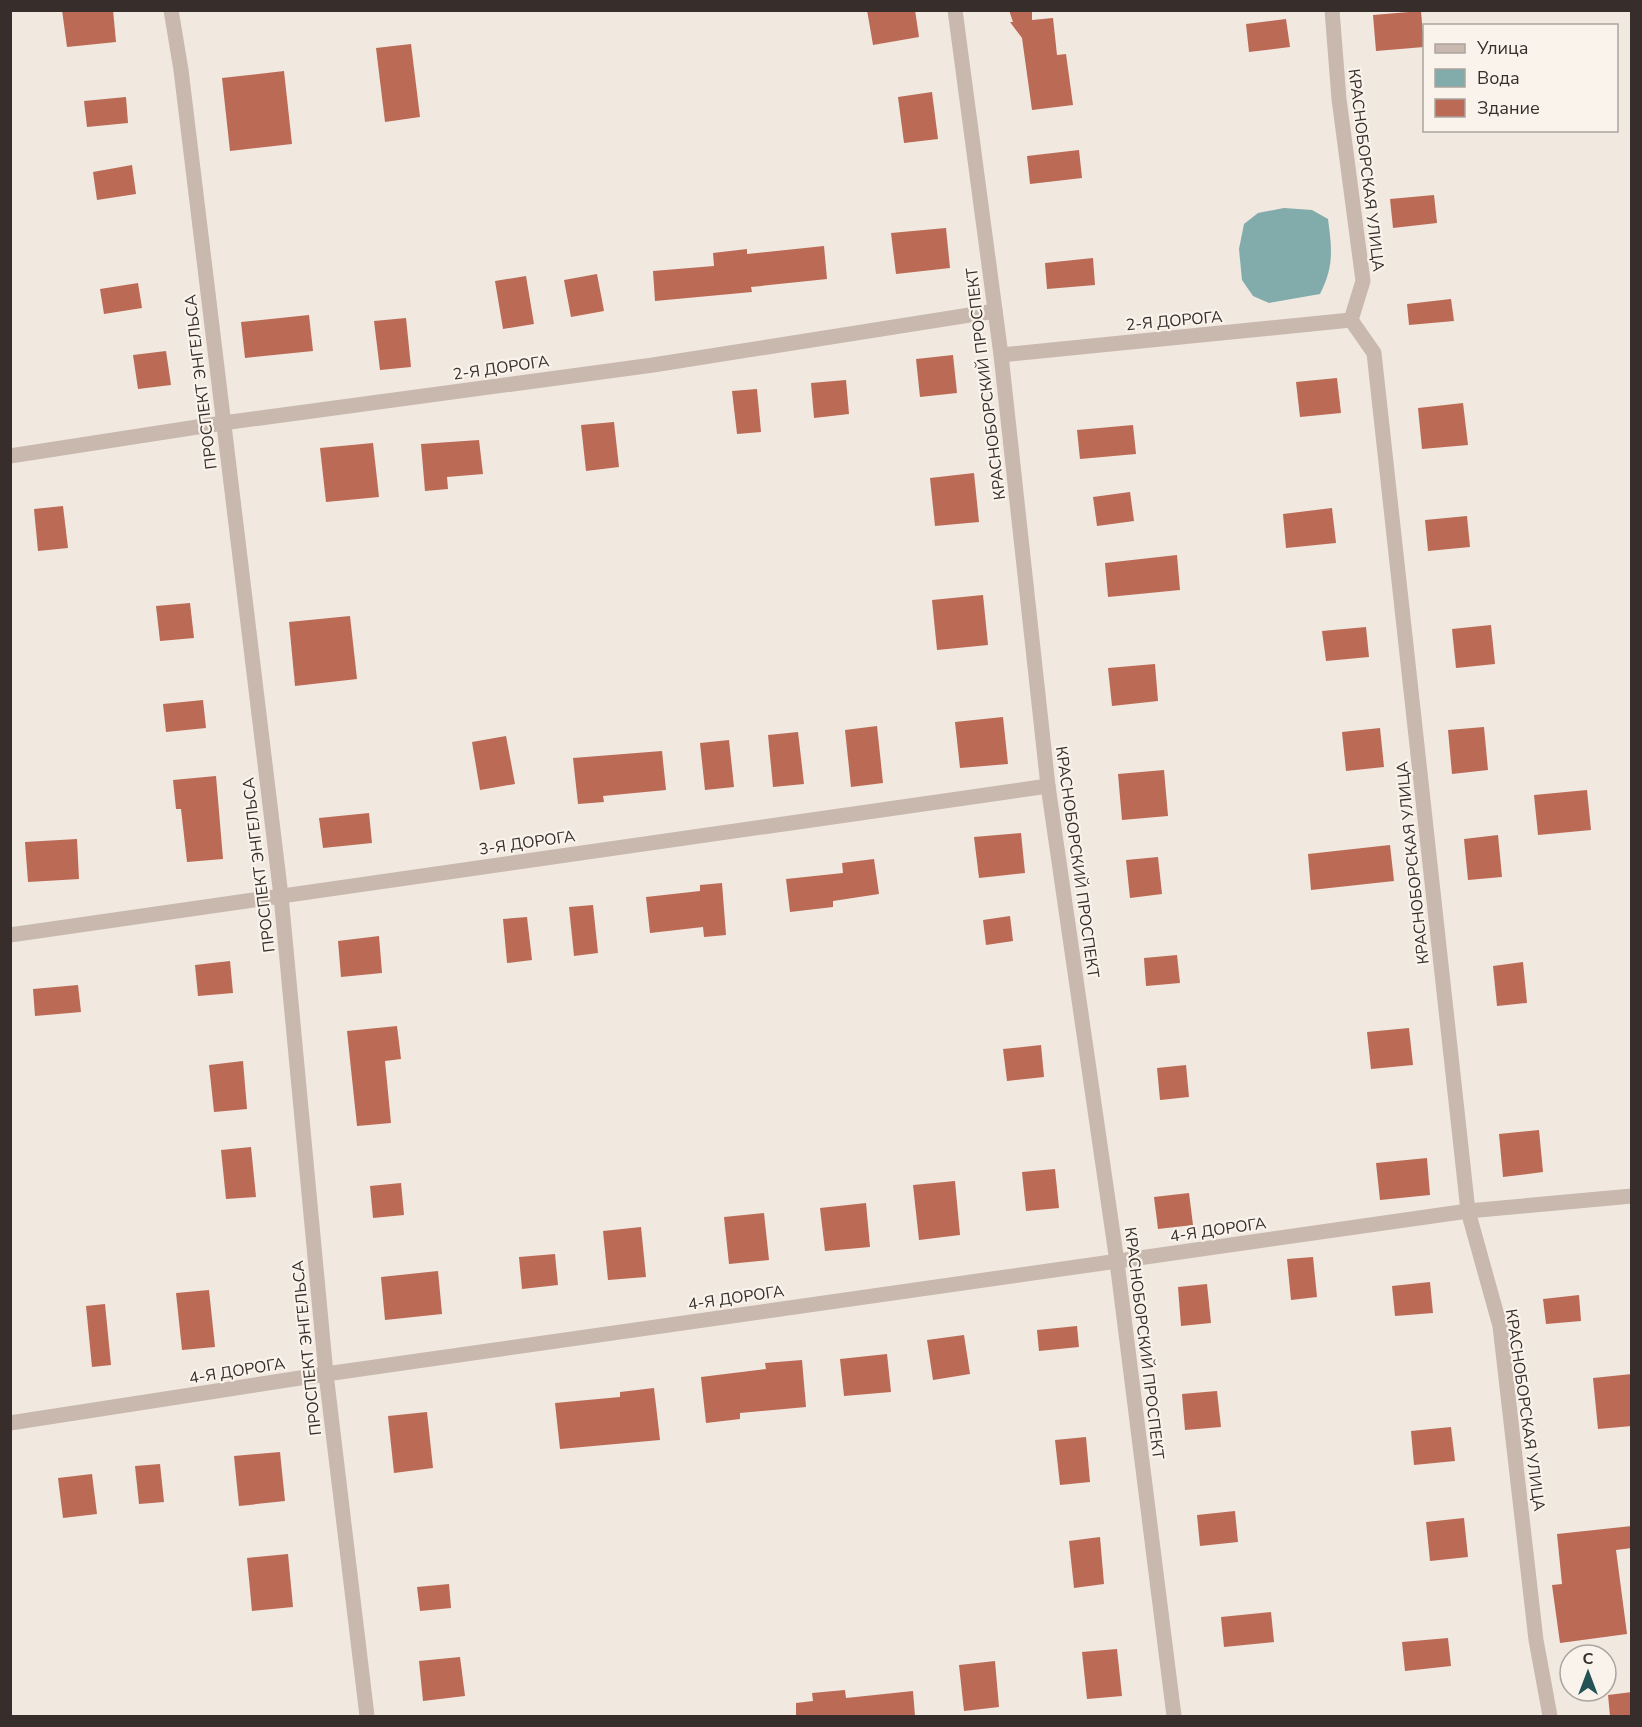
<svg xmlns="http://www.w3.org/2000/svg" width="1642" height="1727" viewBox="0 0 1642 1727" font-family="'Nunito Sans',sans-serif">
<style>
.water{fill:#82abab}
.building{fill:#ba6a55}
.lines{fill:none;stroke-linecap:round;stroke-linejoin:round}
.minor{stroke:#c8b8ad;stroke-width:15}
.labels{text-anchor:middle;stroke-width:4.5;stroke-linejoin:round;paint-order:stroke}
.street-label{font-size:16px;fill:#372e2b;stroke:#f9f3ec}
</style>
<rect width="100%" height="100%" fill="#f1e8e0"/>
<path class="water" d="M1284 208 1312 210 1328 219C1332 250 1334 266 1320 294L1269 303 1253 296 1242 280 1239 249 1244 224 1258 213Z"/>
<g class="building">
<path d="M62 10H113L116 42 67 47Z"/>
<path d="M867 10H915L919 37 873 45Z"/>
<path d="M1009 10H1032V20L1053 18 1057 55 1066 54 1073 105 1032 110 1022 38 1010 22H1013Z"/>
<path d="M1421 11 1424 47 1376 51 1373 15Z"/>
<path d="M1286 19 1290 47 1249 52 1246 24Z"/>
<path d="M411 44 420 117 385 122 376 48Z"/>
<path d="M284 71 292 144 230 151 222 78Z"/>
<path d="M932 92 938 139 904 143 898 97Z"/>
<path d="M126 97 128 123 87 127 84 101Z"/>
<path d="M1079 150 1082 178 1030 184 1027 156Z"/>
<path d="M132 165 136 194 97 200 93 172Z"/>
<path d="M1434 195 1437 223 1393 228 1390 199Z"/>
<path d="M946 228 950 268 896 274 891 233Z"/>
<path d="M824 246 827 279 751 287 752 292 655 301 653 271 714 266 713 253 747 249V254Z"/>
<path d="M1093 258 1095 285 1047 289 1045 263Z"/>
<path d="M597 274 604 311 571 317 564 280Z"/>
<path d="M526 276 534 324 503 329 495 281Z"/>
<path d="M138 283 142 308 104 314 100 289Z"/>
<path d="M1451 299 1454 321 1409 325 1407 304Z"/>
<path d="M309 315 313 351 245 358 241 322Z"/>
<path d="M406 318 411 367 380 370 374 321Z"/>
<path d="M166 351 171 385 138 389 133 355Z"/>
<path d="M953 355 957 393 920 397 916 359Z"/>
<path d="M1337 378 1341 413 1300 417 1296 382Z"/>
<path d="M846 380 849 414 814 418 811 383Z"/>
<path d="M757 389 761 432 737 434 732 391Z"/>
<path d="M1463 403 1468 445 1422 449 1418 408Z"/>
<path d="M614 422 619 467 586 471 581 425Z"/>
<path d="M1133 425 1136 454 1080 459 1077 430Z"/>
<path d="M479 440 483 474 447 477 448 489 425 491 421 444Z"/>
<path d="M373 443 379 497 326 502 320 448Z"/>
<path d="M974 473 979 522 935 526 930 478Z"/>
<path d="M1130 492 1134 521 1097 526 1093 497Z"/>
<path d="M63 506 68 548 38 551 34 509Z"/>
<path d="M1332 508 1336 543 1286 548 1283 514Z"/>
<path d="M1467 516 1470 547 1428 551 1425 520Z"/>
<path d="M1177 555 1180 590 1108 597 1105 563Z"/>
<path d="M983 595 988 645 937 650 932 600Z"/>
<path d="M190 603 194 638 160 641 156 606Z"/>
<path d="M350 616 357 679 295 686 289 622Z"/>
<path d="M1491 625 1495 664 1456 668 1452 629Z"/>
<path d="M1366 627 1369 657 1326 661 1322 631Z"/>
<path d="M1155 664 1158 701 1112 706 1108 668Z"/>
<path d="M203 700 206 728 166 732 163 704Z"/>
<path d="M1003 717 1008 764 960 768 955 722Z"/>
<path d="M877 726 883 783 851 787 845 730Z"/>
<path d="M1484 727 1488 770 1452 774 1448 730Z"/>
<path d="M1380 728 1384 767 1346 771 1342 732Z"/>
<path d="M798 732 804 784 773 787 768 735Z"/>
<path d="M506 736 515 784 480 790 472 742Z"/>
<path d="M729 740 734 787 705 790 700 743Z"/>
<path d="M662 751 666 790 603 796 604 802 578 804 573 758Z"/>
<path d="M1164 770 1168 816 1122 820 1118 774Z"/>
<path d="M216 776 223 859 187 862 181 809H176L173 780Z"/>
<path d="M1587 790 1591 830 1538 835 1534 795Z"/>
<path d="M369 813 372 843 323 848 319 818Z"/>
<path d="M1021 833 1025 873 979 878 974 837Z"/>
<path d="M1498 835 1502 877 1468 880 1464 839Z"/>
<path d="M77 839 79 879 28 882 25 842Z"/>
<path d="M1390 845 1394 881 1311 890 1308 854Z"/>
<path d="M1158 857 1162 894 1130 898 1126 860Z"/>
<path d="M874 859 879 894 833 901V907L790 912 786 879 843 873 842 863Z"/>
<path d="M722 883 726 935 704 937 703 927 650 933 646 897 700 891V885Z"/>
<path d="M593 905 598 953 574 956 569 907Z"/>
<path d="M1010 916 1013 941 986 945 983 920Z"/>
<path d="M527 917 532 960 507 963 503 919Z"/>
<path d="M379 936 382 973 341 977 338 941Z"/>
<path d="M1177 955 1180 983 1146 986 1144 958Z"/>
<path d="M230 961 233 993 198 996 195 965Z"/>
<path d="M1523 962 1527 1003 1497 1006 1493 966Z"/>
<path d="M78 985 81 1012 35 1016 33 989Z"/>
<path d="M397 1026 401 1059 385 1061 391 1123 357 1126 347 1031Z"/>
<path d="M1409 1028 1413 1065 1371 1069 1367 1032Z"/>
<path d="M1041 1045 1044 1077 1007 1081 1003 1049Z"/>
<path d="M243 1061 247 1109 214 1112 209 1065Z"/>
<path d="M1186 1065 1189 1097 1160 1100 1157 1068Z"/>
<path d="M1539 1130 1543 1172 1503 1177 1499 1134Z"/>
<path d="M251 1147 256 1197 226 1199 221 1150Z"/>
<path d="M1427 1158 1430 1195 1380 1200 1376 1163Z"/>
<path d="M1055 1169 1059 1208 1026 1211 1022 1172Z"/>
<path d="M955 1181 960 1235 919 1240 913 1185Z"/>
<path d="M401 1183 404 1215 373 1218 370 1186Z"/>
<path d="M1189 1193 1193 1225 1158 1229 1154 1197Z"/>
<path d="M866 1203 870 1247 825 1251 820 1208Z"/>
<path d="M764 1213 769 1260 729 1264 724 1217Z"/>
<path d="M641 1227 646 1277 608 1280 603 1231Z"/>
<path d="M555 1254 558 1285 522 1289 519 1257Z"/>
<path d="M1313 1257 1317 1297 1291 1300 1287 1259Z"/>
<path d="M438 1271 442 1314 385 1320 381 1277Z"/>
<path d="M1430 1282 1433 1313 1395 1316 1392 1286Z"/>
<path d="M1207 1284 1211 1323 1181 1326 1178 1287Z"/>
<path d="M209 1290 215 1347 182 1350 176 1293Z"/>
<path d="M1579 1295 1581 1321 1546 1324 1543 1299Z"/>
<path d="M105 1304 111 1365 92 1367 86 1306Z"/>
<path d="M1077 1326 1079 1347 1039 1351 1037 1330Z"/>
<path d="M964 1335 970 1374 933 1380 927 1340Z"/>
<path d="M887 1354 891 1392 844 1396 840 1359Z"/>
<path d="M802 1360 806 1407 740 1413V1419L706 1423 701 1377 766 1369 765 1363Z"/>
<path d="M1632 1374V1426L1598 1429 1593 1378Z"/>
<path d="M654 1388 660 1440 560 1449 555 1403 620 1397V1392Z"/>
<path d="M1217 1391 1221 1427 1185 1430 1182 1394Z"/>
<path d="M427 1412 433 1468 394 1473 388 1416Z"/>
<path d="M1451 1427 1455 1461 1414 1465 1411 1431Z"/>
<path d="M1086 1437 1090 1482 1060 1485 1055 1440Z"/>
<path d="M280 1452 285 1501 239 1506 234 1456Z"/>
<path d="M160 1464 164 1502 139 1504 135 1466Z"/>
<path d="M92 1474 97 1514 63 1518 58 1478Z"/>
<path d="M1235 1511 1238 1542 1200 1546 1197 1515Z"/>
<path d="M1464 1518 1468 1557 1430 1561 1426 1522Z"/>
<path d="M1632 1526V1548L1616 1550 1627 1634 1560 1643 1552 1585 1562 1584 1557 1534Z"/>
<path d="M1100 1537 1104 1584 1074 1588 1069 1541Z"/>
<path d="M288 1554 293 1607 252 1611 247 1558Z"/>
<path d="M449 1584 451 1608 420 1611 417 1587Z"/>
<path d="M1271 1612 1274 1642 1224 1647 1221 1617Z"/>
<path d="M1448 1638 1451 1666 1405 1671 1402 1642Z"/>
<path d="M1117 1649 1122 1696 1087 1699 1082 1652Z"/>
<path d="M460 1657 465 1696 423 1701 419 1661Z"/>
<path d="M995 1661 999 1707 964 1711 959 1665Z"/>
<path d="M845 1690 846 1698 913 1691 915 1716H796V1703L813 1701 812 1693Z"/>
<path d="M1632 1692V1716H1610L1608 1695Z"/>
</g>
<g class="lines">
<g class="minor">
<path d="M171 10 181 70 281 896 326 1374 367 1716"/>
<path d="M955 10 1001 355 1048 786 1117 1262 1174 1716"/>
<path d="M1332 10 1339 99 1363 281 1351 320 1374 353 1468 1211 1500 1326 1536 1640 1550 1716"/>
<path d="M1001 355 1351 320"/>
<path d="M10 456 223 423 653 365 995 311"/>
<path d="M10 935 1048 786"/>
<path d="M10 1423 326 1374 1468 1211 1632 1196"/>
</g>
</g>
<g class="labels">
<g class="street-label">
<text transform="translate(1367 170) rotate(83)" y="6">КРАСНОБОРСКАЯ УЛИЦА</text>
<text transform="translate(1174 320) rotate(-5)" y="6">2-Я ДОРОГА</text>
<text transform="translate(501 367) rotate(-8)" y="6">2-Я ДОРОГА</text>
<text transform="translate(200 382) rotate(-97)" y="6">ПРОСПЕКТ ЭНГЕЛЬСА</text>
<text transform="translate(985 384) rotate(-97)" y="6">КРАСНОБОРСКИЙ ПРОСПЕКТ</text>
<text transform="translate(527 842) rotate(-8)" y="6">3-Я ДОРОГА</text>
<text transform="translate(1078 862) rotate(82)" y="6">КРАСНОБОРСКИЙ ПРОСПЕКТ</text>
<text transform="translate(1412 863) rotate(-96)" y="6">КРАСНОБОРСКАЯ УЛИЦА</text>
<text transform="translate(258 865) rotate(-97)" y="6">ПРОСПЕКТ ЭНГЕЛЬСА</text>
<text transform="translate(1218 1229) rotate(-8)" y="6">4-Я ДОРОГА</text>
<text transform="translate(736 1297) rotate(-8)" y="6">4-Я ДОРОГА</text>
<text transform="translate(1145 1343) rotate(83)" y="6">КРАСНОБОРСКИЙ ПРОСПЕКТ</text>
<text transform="translate(306 1348) rotate(-96)" y="6">ПРОСПЕКТ ЭНГЕЛЬСА</text>
<text transform="translate(237 1370) rotate(-9)" y="6">4-Я ДОРОГА</text>
<text transform="translate(1526 1410) rotate(82)" y="6">КРАСНОБОРСКАЯ УЛИЦА</text>
</g>
</g>
<rect width="1642" height="1727" fill="none" stroke="#372e2b" stroke-width="24"/>
<rect x="1423" y="24" width="195" height="108" fill="#f9f3ec" stroke="#aba49f" stroke-width="1.5"/>
<rect x="1435" y="44" width="30" height="9" fill="#c8b8ad" stroke="#aba49f" stroke-width="1.5"/>
<text x="1477" y="54" font-size="18" fill="#372e2b">Улица</text>
<rect x="1435" y="69" width="30" height="18" fill="#82abab" stroke="#aba49f" stroke-width="1.5"/>
<text x="1477" y="84" font-size="18" fill="#372e2b">Вода</text>
<rect x="1435" y="99" width="30" height="18" fill="#ba6a55" stroke="#aba49f" stroke-width="1.5"/>
<text x="1477" y="114" font-size="18" fill="#372e2b">Здание</text>
<g transform="translate(1588 1673)"><circle r="28" fill="#f9f3ec" stroke="#aba49f" stroke-width="1.5"/>
<path d="M0-4.5L10 22L0 15L-10 22Z" fill="#245355"/>
<text y="-9" font-size="16" font-weight="bold" text-anchor="middle" fill="#372e2b">С</text>
</g>
</svg>
